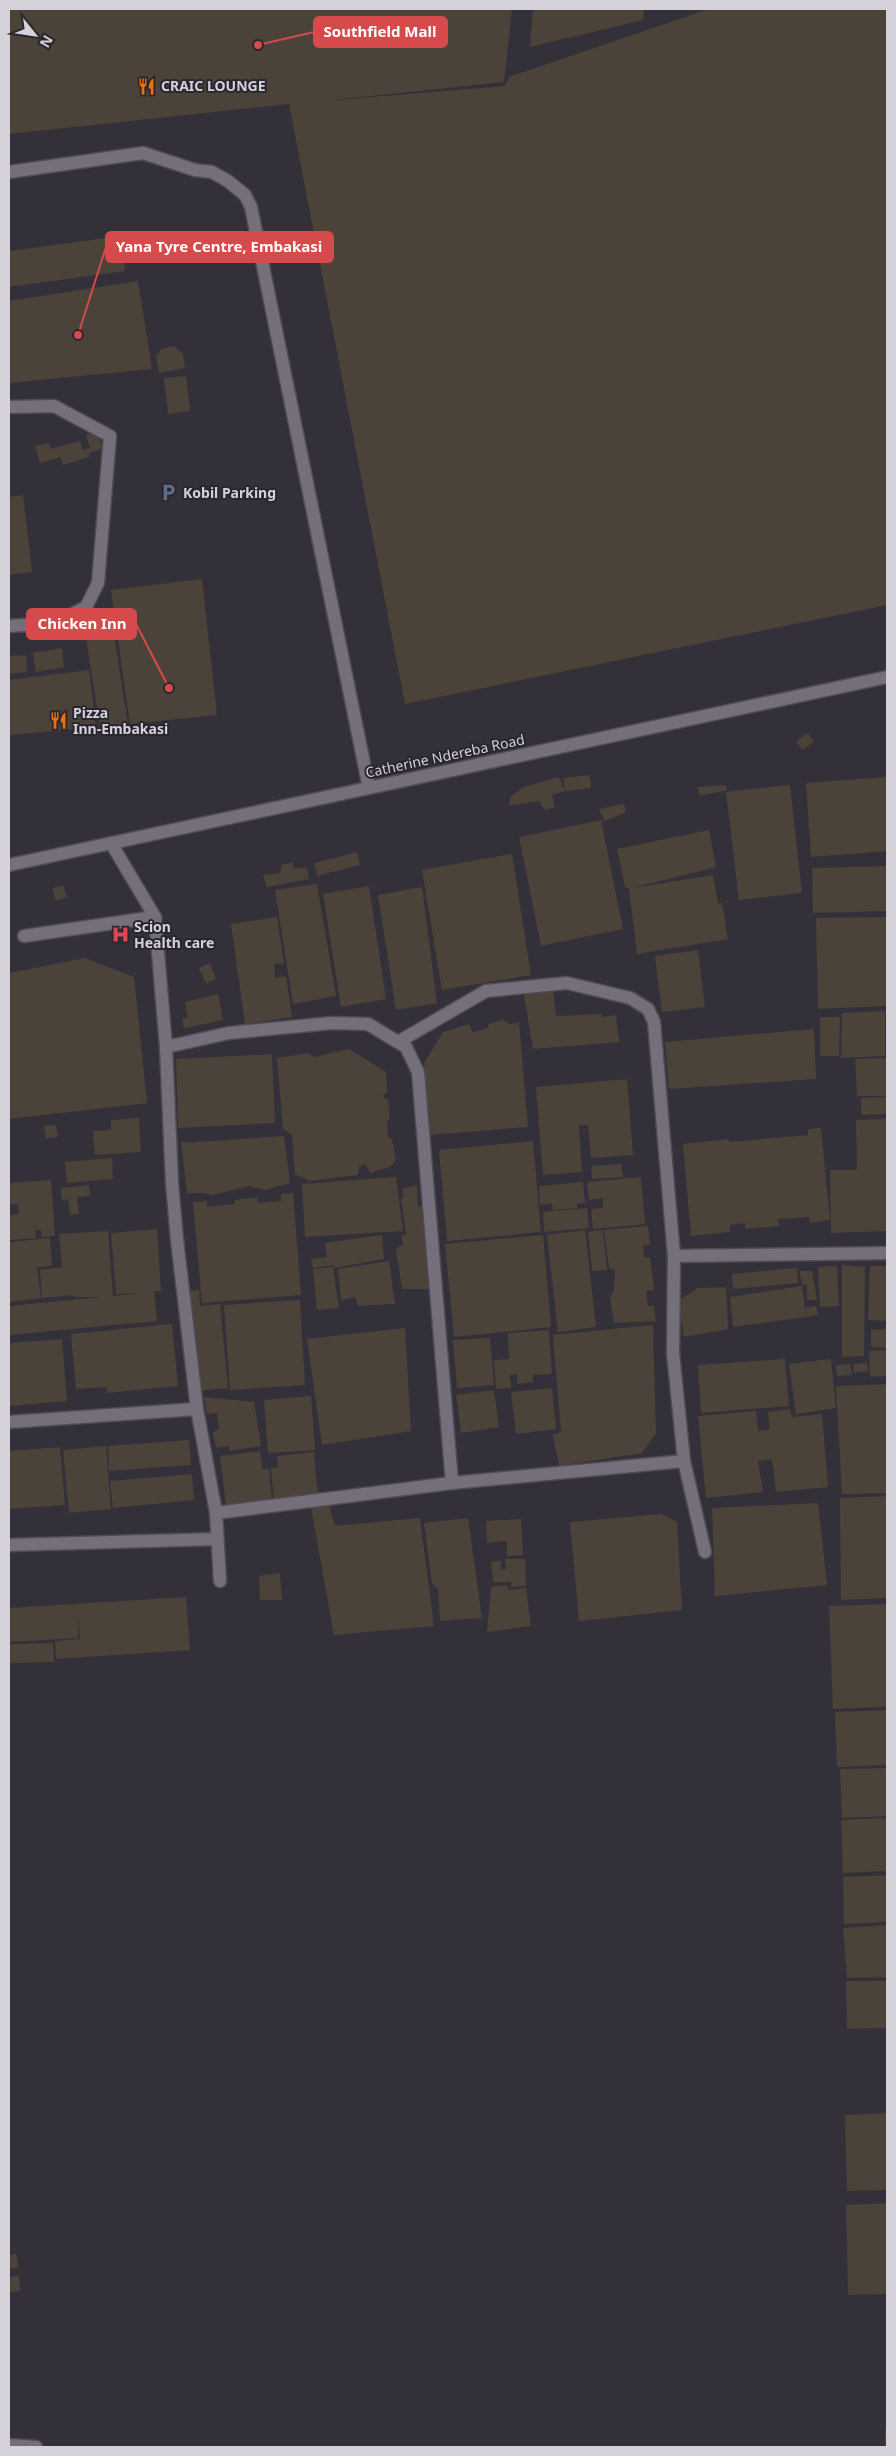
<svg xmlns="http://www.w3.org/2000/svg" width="896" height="2456" viewBox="0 0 896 2456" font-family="'Noto Sans',sans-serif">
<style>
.building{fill:#4b423a}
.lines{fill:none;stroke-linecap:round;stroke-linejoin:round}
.minor-casing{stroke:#4f4c54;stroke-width:15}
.minor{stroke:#746f7b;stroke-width:12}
.labels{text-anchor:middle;stroke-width:4;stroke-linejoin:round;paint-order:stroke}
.poi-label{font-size:14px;font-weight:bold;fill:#d4d1d8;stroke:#2a262f;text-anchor:start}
.street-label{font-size:14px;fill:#d4d1d8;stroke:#2a262f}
.leader{fill:none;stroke:#d64a4b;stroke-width:2}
.callout-dot{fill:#d64a4b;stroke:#2a262f;stroke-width:2}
.callout{fill:#d64a4b;stroke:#d64a4b;stroke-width:2}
.callout-label{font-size:15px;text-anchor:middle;font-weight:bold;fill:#fff}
</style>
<rect width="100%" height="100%" fill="#343039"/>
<g class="building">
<path d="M9 9H512L504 82 323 101 505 86 509 77 709 9H887V605L405 704 289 104 9 134Z"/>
<path d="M533 9H644L643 20 530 47Z"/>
<path d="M121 236 125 271 9 287V251Z"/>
<path d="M138 281 152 369 9 383V301Z"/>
<path d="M174 346 183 354 185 368 159 373 156 356 162 349Z"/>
<path d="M186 376 190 411 168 414 164 378Z"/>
<path d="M98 432 102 449 89 453 90 457 63 465 61 457 40 463 35 446 49 443 51 449 80 441 83 450 90 448 86 435Z"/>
<path d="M23 495 32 572 9 575V497Z"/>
<path d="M202 579 217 715 130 724 111 590Z"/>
<path d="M114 635 128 724 100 727 86 638Z"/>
<path d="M62 648 64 667 36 672 33 653Z"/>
<path d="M26 655 27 672 9 674V656Z"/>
<path d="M89 670 96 727 9 735V680Z"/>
<path d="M808 733 814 742 802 750 796 741Z"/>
<path d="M590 775 591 788 565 791 552 795 555 807 545 810 539 801 509 806 511 796 524 787 559 777 565 791 563 778Z"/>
<path d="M887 777V851L811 857 806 783Z"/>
<path d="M726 785 727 790 700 796 697 787Z"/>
<path d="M790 785 802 893 739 900 726 792Z"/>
<path d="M624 804 626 812 605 821 599 809Z"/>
<path d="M601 820 623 929 541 946 519 837Z"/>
<path d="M709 830 716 867 632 888 713 875 718 903H722L728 939 637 954 629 889 625 887 617 849Z"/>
<path d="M357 852 360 865 317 876 314 863Z"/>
<path d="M512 854 531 975 442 990 422 870Z"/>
<path d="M293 862V869L307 867 309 879 267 887 263 875 280 873 282 865Z"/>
<path d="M887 866V911L813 913 812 868Z"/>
<path d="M317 884 336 996 293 1004 275 890Z"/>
<path d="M63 885 67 897 56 901 52 888Z"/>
<path d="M369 886 386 999 341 1007 323 894Z"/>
<path d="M422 887 437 1003 396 1010 378 895Z"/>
<path d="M277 917 284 963 274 964 275 978 286 976 292 1017 245 1024 231 924Z"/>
<path d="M887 917V1006L818 1009 816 918Z"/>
<path d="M698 950 705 1007 662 1012 655 956Z"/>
<path d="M85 958 134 977 147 1103 9 1119V973Z"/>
<path d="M210 963 216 979 206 983 199 968Z"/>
<path d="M553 989 556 1016 602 1014V1017L616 1015 619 1042 533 1049 524 995Z"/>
<path d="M218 994 223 1020 184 1028 182 1019 188 1017 185 1002Z"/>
<path d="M885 1011V1056L841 1058 842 1013Z"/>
<path d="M820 1017H840L839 1056H820Z"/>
<path d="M503 1020 510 1024 519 1022 528 1127 428 1135 424 1063 443 1032 469 1024 472 1032 486 1029 489 1024Z"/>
<path d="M814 1029 816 1079 669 1089 665 1042Z"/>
<path d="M349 1049 386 1072 387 1094H383L385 1099H388L390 1119 387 1122 388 1137 392 1139 396 1160 390 1167 370 1173 366 1164 359 1166 358 1175 310 1181 295 1174 292 1135 283 1129 277 1058 308 1053 314 1057Z"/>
<path d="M272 1054 275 1123 178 1128 176 1059Z"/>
<path d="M887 1058V1096H857L855 1059Z"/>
<path d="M627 1079 633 1155 591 1158 588 1125H579L582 1172 543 1175 536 1087Z"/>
<path d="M887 1097V1114L861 1115V1098Z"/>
<path d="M139 1118 141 1152 95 1155 93 1131 111 1130V1120Z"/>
<path d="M887 1119V1231L831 1233 830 1170H857L856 1120Z"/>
<path d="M56 1125 58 1137 46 1139 44 1126Z"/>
<path d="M821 1128 830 1220 810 1223 809 1217 778 1219 779 1226 745 1229V1223L730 1225V1232L691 1236 683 1144 729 1139V1142L808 1135V1129Z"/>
<path d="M284 1136 290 1183 265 1190 248 1186 213 1195 204 1193H187L181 1143Z"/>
<path d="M533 1141 541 1232 447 1241 439 1150Z"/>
<path d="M112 1158 113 1179 67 1183 65 1162Z"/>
<path d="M621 1164 623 1177 592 1179 591 1166Z"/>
<path d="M396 1177 403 1231 305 1237 302 1184Z"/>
<path d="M641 1177 645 1224 593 1229 591 1209 603 1208V1198L589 1200 587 1182Z"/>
<path d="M51 1180 55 1236 42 1237 41 1230H35L36 1238 10 1240 9 1215 19 1214 18 1204H9V1183Z"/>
<path d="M583 1182 585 1203 577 1204V1208L553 1210 552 1203 540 1205 539 1186Z"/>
<path d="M89 1185 90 1196 77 1197 79 1214 70 1215 68 1199 62 1200 61 1188Z"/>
<path d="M417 1185 418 1207 426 1206 428 1229H425L429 1289H402L396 1248 403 1245 401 1235H406L401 1199 404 1197 402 1189Z"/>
<path d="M293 1193 301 1295 202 1303 193 1202 207 1201V1207L235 1204V1200L257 1197 258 1203 281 1201V1194Z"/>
<path d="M587 1208 589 1228 544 1232 543 1212Z"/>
<path d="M648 1226 650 1244 643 1246 644 1257 650 1258 654 1290 646 1291 648 1306H654L656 1321 614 1323 610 1297 614 1291 615 1270 609 1268 604 1230Z"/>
<path d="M157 1229 161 1291H154L157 1321 9 1335V1306L103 1297H75L73 1295 42 1298 40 1270 62 1267 59 1234 108 1231 113 1296 142 1293 116 1294 111 1233Z"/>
<path d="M585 1230 596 1327 558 1332 547 1235Z"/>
<path d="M603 1230 607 1270 592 1271 588 1232Z"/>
<path d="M382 1235 384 1259 334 1268V1265L313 1268 311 1259 327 1257 325 1243Z"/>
<path d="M543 1235 551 1327 454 1337 445 1244Z"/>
<path d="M50 1238 52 1266 37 1267 41 1298 9 1302V1242Z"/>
<path d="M389 1261 395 1304 358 1306 355 1297 341 1300 338 1269Z"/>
<path d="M842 1265 865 1267 864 1356 842 1357Z"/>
<path d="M837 1266 839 1306 820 1307 818 1267Z"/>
<path d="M870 1266H887V1321L868 1320Z"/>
<path d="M333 1267 339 1308 317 1310 313 1269Z"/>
<path d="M797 1268 798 1283 733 1289 732 1274Z"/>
<path d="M799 1271H812L817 1300H807V1285L802 1284Z"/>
<path d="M802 1286 806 1317 733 1327 730 1297Z"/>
<path d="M726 1287 728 1329 684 1337 678 1301 698 1288Z"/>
<path d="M199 1290 200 1306 220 1304 228 1388 198 1391 188 1291Z"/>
<path d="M300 1300 305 1385 230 1390 224 1305Z"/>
<path d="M816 1306 818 1315 807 1317 805 1308Z"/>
<path d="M172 1324 178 1386 107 1393V1387L76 1389 71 1334Z"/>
<path d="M653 1325 656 1433 642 1453 559 1466 553 1435 561 1432 553 1335Z"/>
<path d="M405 1328 411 1431 322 1445 307 1339Z"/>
<path d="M887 1329V1348L871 1347V1330Z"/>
<path d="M549 1330 552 1374 533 1375V1382L517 1384V1374L510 1375 511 1388 496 1389 494 1360 509 1359 508 1333Z"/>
<path d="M490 1338 494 1385 457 1388 453 1340Z"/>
<path d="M62 1339 67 1401 9 1406V1343Z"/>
<path d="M887 1350V1376L870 1377 869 1351Z"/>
<path d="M785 1359 789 1406 701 1413 698 1365Z"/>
<path d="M831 1359 836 1408 796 1414 789 1364Z"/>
<path d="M867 1363 868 1371 854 1373 853 1364Z"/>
<path d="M850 1364 852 1375 837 1376 836 1365Z"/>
<path d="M887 1384V1493L842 1494 836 1386Z"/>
<path d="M552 1388 556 1429 516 1434 511 1392Z"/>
<path d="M494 1390 499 1427 461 1433 456 1395Z"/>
<path d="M311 1396 315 1450 268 1453 264 1400Z"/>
<path d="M204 1397 254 1402 261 1446 229 1451V1446L216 1448 213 1432 219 1429 217 1413 207 1414Z"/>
<path d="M790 1409 792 1417 822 1414 828 1487 776 1492 772 1459 758 1461 763 1492 706 1498 698 1416 756 1411 758 1431 770 1429 768 1412Z"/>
<path d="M189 1440 191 1465 109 1471 108 1446Z"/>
<path d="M106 1446 111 1509 69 1513 63 1450Z"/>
<path d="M60 1447 65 1505 9 1509V1451Z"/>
<path d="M260 1451 262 1469H269L272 1500 226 1506 220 1456Z"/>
<path d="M314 1452 318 1497 274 1501 271 1468 278 1467 277 1456Z"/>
<path d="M192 1474 194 1500 113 1508 110 1481Z"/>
<path d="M887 1496V1598L841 1600 840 1498Z"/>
<path d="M328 1502 335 1526 420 1518 434 1626 334 1635 311 1508Z"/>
<path d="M818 1503 827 1585 715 1596 712 1508Z"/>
<path d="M662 1514 677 1522 682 1610 579 1621 570 1522Z"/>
<path d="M468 1518 482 1618 440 1621 438 1589 432 1583 424 1523Z"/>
<path d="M521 1519 523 1555 507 1556V1541L487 1543 486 1521Z"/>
<path d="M505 1559H525L526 1586 511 1587V1582H493L491 1562 501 1561V1570L506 1569Z"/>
<path d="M280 1573 282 1600H260L259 1576Z"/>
<path d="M507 1585 508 1590 526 1588 531 1626 487 1632 491 1587Z"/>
<path d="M186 1597 190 1650 56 1659 55 1641 80 1639 78 1616V1638L9 1642V1608Z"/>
<path d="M887 1604V1707L833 1709 829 1606Z"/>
<path d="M53 1643 54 1662 9 1663V1644Z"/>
<path d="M887 1710V1765L837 1767 835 1712Z"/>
<path d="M887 1768V1816L842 1818 840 1769Z"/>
<path d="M887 1818V1871L843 1873 841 1820Z"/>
<path d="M887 1875V1922L844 1924 843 1877Z"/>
<path d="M887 1925V1977L847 1978 843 1928Z"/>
<path d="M846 1981H887V2028L847 2029Z"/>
<path d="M887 2113V2190L847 2191 845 2115Z"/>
<path d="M887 2203V2294L848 2295 846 2205Z"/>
<path d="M17 2254 18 2268H9V2255Z"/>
<path d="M19 2276 20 2291 9 2292V2277Z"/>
<rect x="885" y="2428" width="2" height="19"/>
</g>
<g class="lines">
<defs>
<g id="minor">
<path d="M9 172 143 153 195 170 212 172 228 181 245 195 251 207 369 788"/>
<path d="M9 407 54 406 110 436 98 583 86 607 55 623 9 626"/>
<path d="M111 843 155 917 166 1047 172 1183 177 1240 197 1409 216 1513 220 1581"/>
<path d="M9 865 887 677"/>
<path d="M24 936 155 917"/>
<path d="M398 1042 486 991 567 983 630 998 648 1009 654 1022 674 1256"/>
<path d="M166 1047 229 1033 332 1023 368 1024 406 1047 418 1072 452 1483"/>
<path d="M9 1422 197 1409"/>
<path d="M684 1461 705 1552"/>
<path d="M216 1513 452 1483 684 1461 673 1353 674 1256 887 1253"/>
<path d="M9 1545 216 1539"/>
<path d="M9 2445 36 2447"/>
</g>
</defs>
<use href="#minor" class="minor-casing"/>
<use href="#minor" class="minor"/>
</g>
<defs>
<symbol id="restaurant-bare" viewBox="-9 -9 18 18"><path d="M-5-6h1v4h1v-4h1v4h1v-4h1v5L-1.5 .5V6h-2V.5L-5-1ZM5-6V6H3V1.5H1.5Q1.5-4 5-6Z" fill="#e8710a" stroke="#2a262f" stroke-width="2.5" paint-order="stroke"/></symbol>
<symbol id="parking-bare" viewBox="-9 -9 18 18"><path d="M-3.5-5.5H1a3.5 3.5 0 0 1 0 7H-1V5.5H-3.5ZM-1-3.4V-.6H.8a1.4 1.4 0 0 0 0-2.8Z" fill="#5c6f8a" stroke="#2a262f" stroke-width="2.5" paint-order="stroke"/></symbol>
<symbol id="hospital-bare" viewBox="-9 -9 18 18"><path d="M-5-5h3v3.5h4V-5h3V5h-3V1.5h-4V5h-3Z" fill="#e0444e" stroke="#2a262f" stroke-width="2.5" paint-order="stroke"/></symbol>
</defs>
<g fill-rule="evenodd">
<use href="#restaurant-bare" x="134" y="74" width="25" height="25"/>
<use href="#parking-bare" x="156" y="480" width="25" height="25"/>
<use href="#restaurant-bare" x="46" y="708" width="25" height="25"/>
<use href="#hospital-bare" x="108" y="922" width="25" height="25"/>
</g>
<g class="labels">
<g class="poi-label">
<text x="161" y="91">CRAIC LOUNGE</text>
<text x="183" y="498">Kobil Parking</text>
<text x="73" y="718">Pizza<tspan x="73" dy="16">Inn-Embakasi</tspan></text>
<text x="134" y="932">Scion<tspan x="134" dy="16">Health care</tspan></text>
</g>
<g class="street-label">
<text transform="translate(445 756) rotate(-12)" y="5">Catherine Ndereba Road</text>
</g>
</g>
<path class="leader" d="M258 45L314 32M78 335L106 247M169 688L136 624"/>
<g class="callout-dot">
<circle cx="258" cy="45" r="5"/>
<circle cx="78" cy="335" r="5"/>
<circle cx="169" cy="688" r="5"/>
</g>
<g class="callout">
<rect x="314" y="17" width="133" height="30" rx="5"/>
<rect x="106" y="232" width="227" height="30" rx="5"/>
<rect x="27" y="609" width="109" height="30" rx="5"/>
</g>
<g class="callout-label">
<text x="380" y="37">Southfield Mall</text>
<text x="219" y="252">Yana Tyre Centre, Embakasi</text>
<text x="82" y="629">Chicken Inn</text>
</g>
<rect width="896" height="2456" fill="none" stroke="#d4d1d8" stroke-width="20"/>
<g transform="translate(35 35) rotate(120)" stroke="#2a262f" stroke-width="4" paint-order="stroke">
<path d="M0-4L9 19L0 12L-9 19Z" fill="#d4d1d8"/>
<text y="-8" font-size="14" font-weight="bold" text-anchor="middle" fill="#d4d1d8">N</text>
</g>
</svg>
